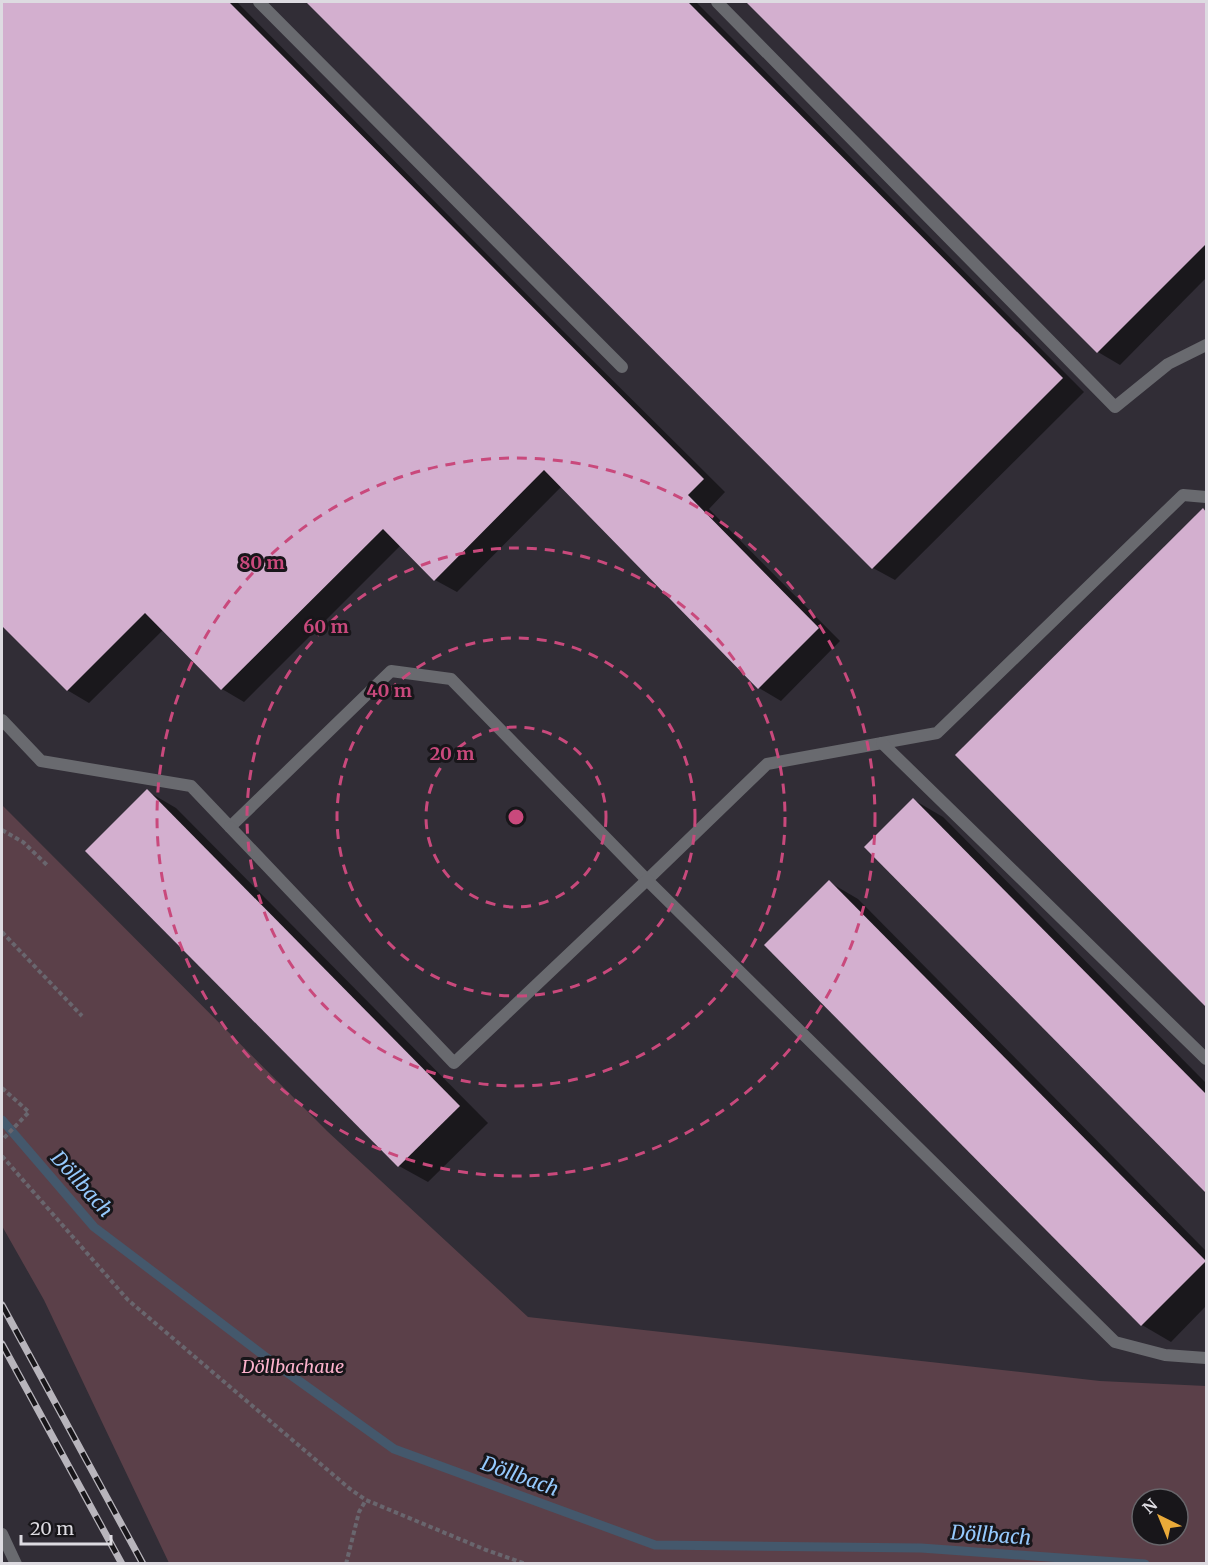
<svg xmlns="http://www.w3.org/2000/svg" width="1208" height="1565" viewBox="0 0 1208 1565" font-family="Merriweather,serif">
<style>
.green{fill:#5b4049;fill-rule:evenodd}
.shadow{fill:#0007}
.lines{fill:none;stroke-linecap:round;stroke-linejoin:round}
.stream{stroke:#44586c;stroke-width:9}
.building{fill:#d3afcf}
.path{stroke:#69666e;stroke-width:4;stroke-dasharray:4.5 3;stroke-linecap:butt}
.service{stroke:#696a6f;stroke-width:12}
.rail-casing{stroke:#b8b5bc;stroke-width:7}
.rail{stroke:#18161a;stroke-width:4.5;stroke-dasharray:14;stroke-linecap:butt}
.ring{fill:none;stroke:#c9497c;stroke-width:3;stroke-dasharray:10 8}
.labels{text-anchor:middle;stroke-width:6;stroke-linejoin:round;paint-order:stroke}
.park-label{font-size:18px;font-style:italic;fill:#fcb2cc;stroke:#18161a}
.water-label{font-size:20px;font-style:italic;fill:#95c9fd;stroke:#18161a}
.centre{fill:#c9497c;stroke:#18161a;stroke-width:3}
.ring-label{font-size:18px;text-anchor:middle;font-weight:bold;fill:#c9497c;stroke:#18161a;stroke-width:6;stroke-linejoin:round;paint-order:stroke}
</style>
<rect width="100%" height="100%" fill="#312d36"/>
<path class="green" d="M2 805 327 1131 528 1317 1100 1381 1206 1386V1563H169L44 1300 2 1226ZM1142 1499H1178V1535H1142Z"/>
<g class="shadow">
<path d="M2 2H237L562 330 725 492 709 509 840 641 781 701 759 688 562 486 457 592 435 580 401 545 244 702 222 689 163 630 89 703 67 690 2 624Z"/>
<path d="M309 2H696L1084 392 895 580 873 568Z"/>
<path d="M748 2H1206V278L1120 365 1098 352Z"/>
<path d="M1203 509 1206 512V1005L957 755Z"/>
<path d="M147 791 176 808 488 1123 428 1182 399 1166Z"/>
<path d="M914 800 943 817 1206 1083V1191L866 847Z"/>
<path d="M829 882 858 899 1206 1251V1306L1171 1342 1142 1325Z"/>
</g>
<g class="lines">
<path class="stream" d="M2 1120 94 1227 267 1358 394 1449 655 1545 921 1548 1145 1564"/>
</g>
<g class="building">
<path d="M2 2H229L704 479 688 495 819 628 758 689 544 470 434 581 383 529 221 690 145 613 67 691 2 626Z"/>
<path d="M306 2H688L1063 378 872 569Z"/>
<path d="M746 2H1206V244L1097 353Z"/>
<path d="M1203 508 1206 512V1007L955 755Z"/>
<path d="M147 789 460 1106 398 1167 85 851Z"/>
<path d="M913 798 1206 1094V1193L864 847Z"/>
<path d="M829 880 1206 1261 1141 1326 764 945Z"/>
</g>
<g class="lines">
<g class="path">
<path d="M2 830 23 842 47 865"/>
<path d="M2 932 82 1016"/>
<path d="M2 1088 29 1112 2 1140"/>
<path d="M2 1156 128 1300 350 1489 366 1500 486 1550 526 1564"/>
<path d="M346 1564 359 1512 366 1500"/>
</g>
<g class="service">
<path d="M259 2 622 367"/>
<path d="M717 2 1115 407 1168 364 1206 345"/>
<path d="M2 720 41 761 191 786 230 827 391 671 451 679 647 880 767 764 937 733 1183 495 1206 497"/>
<path d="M882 743 1206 1059"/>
<path d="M230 827 454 1063 647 880 1115 1342 1165 1355 1206 1358"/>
<path d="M2 1534 16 1564"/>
</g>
<defs>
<g id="rail">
<path d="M2 1305 143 1564"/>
<path d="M2 1344 122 1564"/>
</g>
</defs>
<use href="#rail" class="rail-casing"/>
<use href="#rail" class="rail"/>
</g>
<g class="ring">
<circle cx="516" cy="817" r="90"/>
<circle cx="516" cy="817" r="179"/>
<circle cx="516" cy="817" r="269"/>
<circle cx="516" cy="817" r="359"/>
</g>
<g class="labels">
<g class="park-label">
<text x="293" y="1373">Döllbachaue</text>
</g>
<g class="water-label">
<text transform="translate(82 1184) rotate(48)" y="7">Döllbach</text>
<text transform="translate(520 1476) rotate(20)" y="7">Döllbach</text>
<text transform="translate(991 1535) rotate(4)" y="7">Döllbach</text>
</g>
</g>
<circle cx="516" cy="817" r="9" class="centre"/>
<g class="ring-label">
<text x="262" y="569">80 m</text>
<text x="326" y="633">60 m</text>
<text x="389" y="697">40 m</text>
<text x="452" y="760">20 m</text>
</g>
<rect width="1208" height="1565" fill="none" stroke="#dddbe1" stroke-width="6"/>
<g transform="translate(1160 1517) rotate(317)"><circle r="28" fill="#18161a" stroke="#67656a" stroke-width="1.5"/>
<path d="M0-4.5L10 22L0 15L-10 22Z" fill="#eaaa39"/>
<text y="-9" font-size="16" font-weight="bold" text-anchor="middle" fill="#dddbe1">N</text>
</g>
<path d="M21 1535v9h90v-9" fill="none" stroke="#dddbe1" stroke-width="3"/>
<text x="30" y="1535" font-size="18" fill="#dddbe1" stroke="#18161a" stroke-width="4.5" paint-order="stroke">20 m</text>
</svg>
